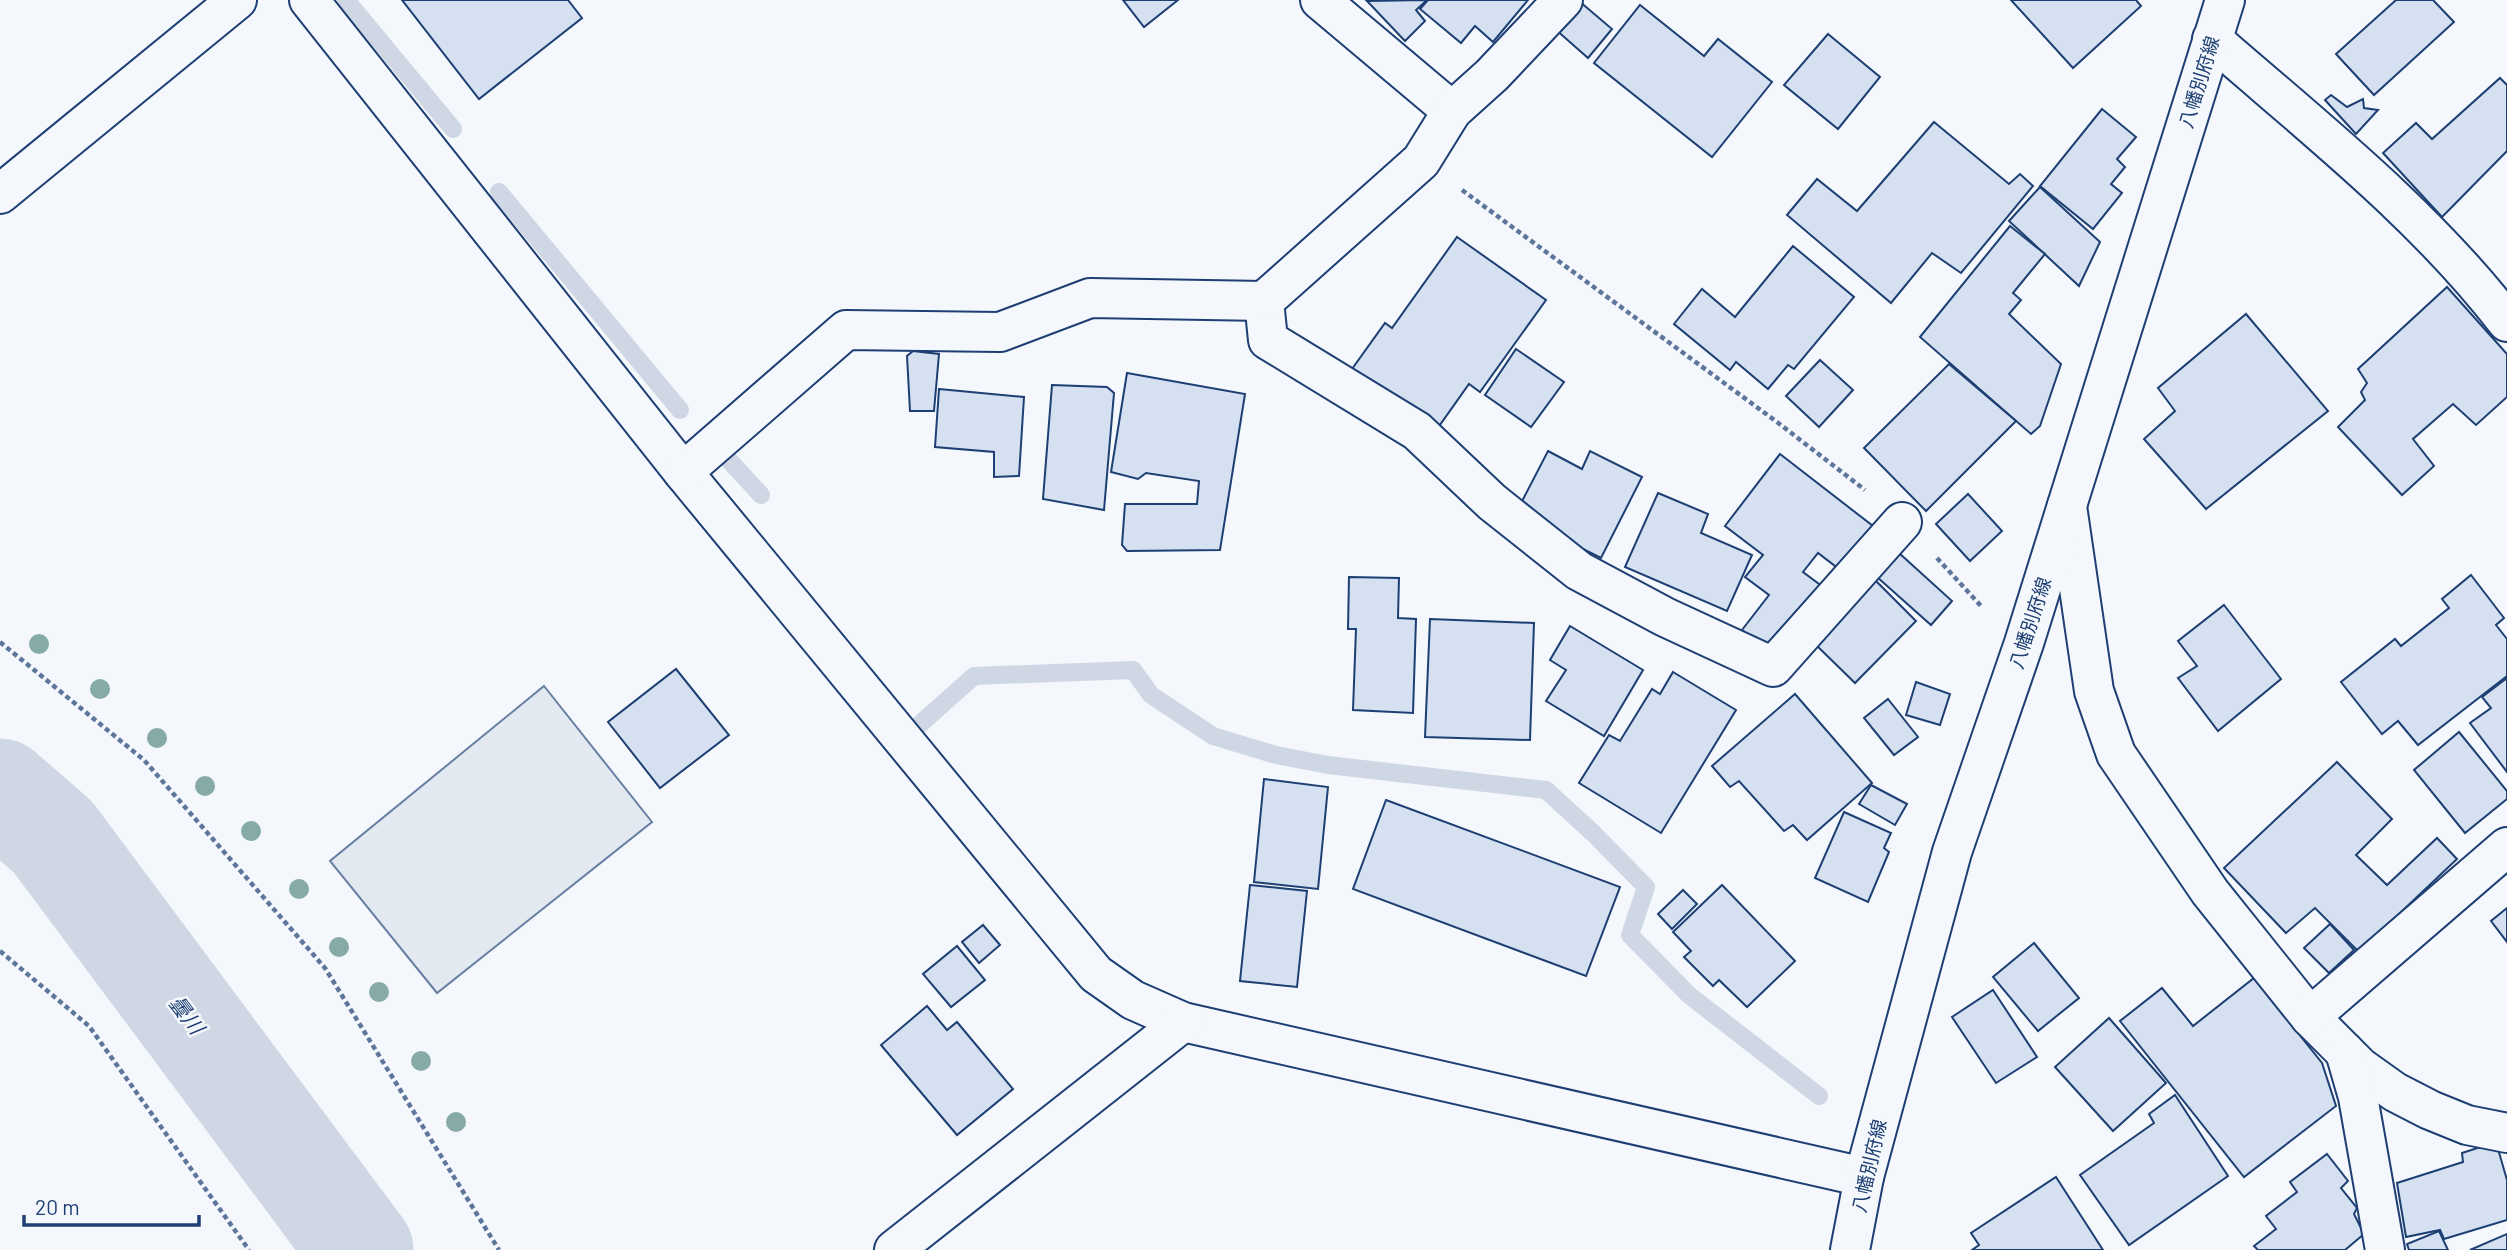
<svg xmlns="http://www.w3.org/2000/svg" width="2507" height="1250" viewBox="0 0 2507 1250" font-family="Barlow,'Noto Sans JP',sans-serif">
<style>
.green{fill:#e3e9f0;stroke:#687fa3;stroke-width:2}
.lines{fill:none;stroke-linecap:round;stroke-linejoin:round}
.stream{stroke:#cfd7e4;stroke-width:18}
.river{stroke:#cfd7e4;stroke-width:105}
.building{fill:#d5e0f0;stroke:#1d3f73;stroke-width:2}
.street-casing{stroke:#1d3f73;stroke-width:42}
.secondary-casing{stroke:#1d3f73;stroke-width:42}
.path{stroke:#5e769c;stroke-width:4.5;stroke-dasharray:5 3.5;stroke-linecap:butt}
.street{stroke:#f4f7fb;stroke-width:38}
.secondary{stroke:#f4f7fb;stroke-width:38}
.tree{fill:#86aba6}
.labels{text-anchor:middle;stroke-width:5;stroke-linejoin:round;paint-order:stroke}
.street-label{font-size:19px;fill:#1d3f73;stroke:#f4f7fb}
.water-label{font-size:21px;font-style:italic;fill:#1d3f73;stroke:#f4f7fb}
</style>
<rect width="100%" height="100%" fill="#f4f7fb"/>
<path class="green" d="M544 686 652 822 437 993 330 861Z"/>
<g class="lines">
<g class="stream">
<path d="M346 0 453 129"/>
<path d="M499 192 680 410"/>
<path d="M727 458 761 495"/>
<path d="M918 726 974 676 1133 670 1151 695 1213 736 1276 755 1328 765 1546 790 1594 834 1646 887 1630 935 1689 995 1819 1096"/>
</g>
<path class="river" d="M0 791 53 837 361 1250"/>
</g>
<g class="building">
<path d="M402 0H568L582 18 479 99Z"/>
<path d="M1123 0H1178L1144 27Z"/>
<path d="M1427 0 1416 10 1425 21 1405 41 1367 1Z"/>
<path d="M1428 0H1528L1493 42 1475 26 1461 43 1420 9Z"/>
<path d="M2011 0H2136L2141 6 2073 68Z"/>
<path d="M2396 0H2433L2454 22 2374 95 2336 54Z"/>
<path d="M1579 1 1612 29 1588 58 1555 29Z"/>
<path d="M1640 5 1704 56 1718 39 1772 82 1712 157 1594 63Z"/>
<path d="M1828 34 1880 77 1838 129 1784 85Z"/>
<path d="M2500 78 2507 85V151L2442 217 2383 153 2416 123 2432 139Z"/>
<path d="M2331 95 2347 107 2363 99 2364 108 2378 110 2356 134 2325 100Z"/>
<path d="M2102 109 2136 137 2117 159 2125 167 2111 184 2122 193 2093 229 2040 186Z"/>
<path d="M1934 122 2009 184 2020 174 2033 186 1961 273 1932 253 1891 303 1787 215 1817 179 1857 211Z"/>
<path d="M2040 187 2100 242 2079 286 2009 221Z"/>
<path d="M2010 226 2045 254 2013 293 2021 300 2009 314 2061 364 2040 426 2031 434 1920 337Z"/>
<path d="M1457 237 1546 300 1480 392 1469 384 1437 429 1352 369 1385 323 1392 328Z"/>
<path d="M1793 246 1854 297 1794 369 1788 365 1768 389 1736 362 1730 370 1674 324 1702 289 1735 317Z"/>
<path d="M2447 287 2507 354V397L2476 425 2453 404 2413 439 2434 466 2402 495 2338 427 2365 400 2361 392 2367 383 2358 369Z"/>
<path d="M2246 314 2328 411 2206 509 2144 439 2175 411 2158 388Z"/>
<path d="M1516 349 1564 382 1531 427 1485 395Z"/>
<path d="M913 351 939 354 934 411H910L907 356Z"/>
<path d="M1820 360 1853 390 1819 427 1786 396Z"/>
<path d="M1949 364 2016 421 1926 511 1864 448Z"/>
<path d="M1127 373 1245 394 1220 550 1127 551 1122 545 1125 504H1197L1199 481 1146 473 1138 479 1111 472Z"/>
<path d="M1052 385 1107 387 1114 393 1104 510 1043 499Z"/>
<path d="M939 389 1024 397 1019 476 994 477V452L935 447Z"/>
<path d="M1548 451 1582 469 1590 451 1642 477 1601 558 1545 530 1549 522 1519 507Z"/>
<path d="M1780 454 1882 533 1848 576 1818 553 1803 572 1827 590 1775 656 1742 630 1769 595 1745 577 1763 555 1725 526Z"/>
<path d="M1658 493 1708 514 1701 533 1752 555 1727 611 1625 567Z"/>
<path d="M1968 494 2002 531 1970 561 1936 524Z"/>
<path d="M1899 553 1952 601 1931 625 1877 577Z"/>
<path d="M2471 575 2504 618 2496 625 2507 639V676L2418 745 2398 721 2382 734 2341 682 2395 639 2401 646 2449 608 2442 599Z"/>
<path d="M1349 577 1399 578 1398 618 1416 619 1413 713 1353 710 1356 629H1348Z"/>
<path d="M1875 580 1916 621 1855 683 1813 642Z"/>
<path d="M2224 605 2281 679 2218 731 2178 678 2197 666 2178 641Z"/>
<path d="M1430 619 1534 623 1530 740 1425 737Z"/>
<path d="M1570 626 1643 670 1604 736 1546 701 1566 670 1550 660Z"/>
<path d="M676 669 729 735 660 788 608 722Z"/>
<path d="M1673 672 1736 710 1661 833 1579 783 1609 735 1620 741 1652 689 1660 694Z"/>
<path d="M2507 678V772L2470 723 2491 708 2482 697Z"/>
<path d="M1916 682 1950 694 1940 725 1906 715Z"/>
<path d="M1795 694 1872 783 1807 840 1793 825 1784 831 1739 781 1730 787 1712 766Z"/>
<path d="M1888 699 1918 737 1894 755 1864 718Z"/>
<path d="M2459 732 2507 791V799L2465 833 2414 770Z"/>
<path d="M2337 762 2392 819 2356 855 2387 885 2437 838 2457 859 2359 952 2315 908 2286 933 2224 868Z"/>
<path d="M1264 779 1328 787 1318 889 1254 882Z"/>
<path d="M1871 785 1907 804 1895 825 1859 804Z"/>
<path d="M1386 800 1620 887 1586 976 1353 889Z"/>
<path d="M1844 812 1891 833 1884 848 1889 852 1868 902 1815 878Z"/>
<path d="M1250 885 1307 891 1297 987 1240 981Z"/>
<path d="M1722 885 1795 961 1747 1007 1719 980 1713 986 1684 957 1691 951 1673 932Z"/>
<path d="M1683 890 1697 904 1672 929 1658 914Z"/>
<path d="M2507 908V942L2491 921Z"/>
<path d="M2330 924 2354 950 2329 973 2304 948Z"/>
<path d="M983 925 1000 945 979 963 962 942Z"/>
<path d="M2034 943 2079 998 2038 1031 1993 977Z"/>
<path d="M957 946 985 980 951 1007 923 974Z"/>
<path d="M2254 978 2322 1063 2336 1106 2244 1177 2120 1021 2162 988 2193 1026Z"/>
<path d="M1993 990 2037 1057 1996 1083 1952 1017Z"/>
<path d="M927 1006 947 1030 957 1022 1013 1089 957 1135 881 1045Z"/>
<path d="M2109 1018 2166 1083 2113 1131 2055 1067Z"/>
<path d="M2175 1095 2228 1176 2129 1245 2080 1175 2154 1123 2149 1114Z"/>
<path d="M2496 1142 2507 1180V1220L2444 1239 2440 1230 2406 1237 2397 1183 2463 1162 2462 1153Z"/>
<path d="M2327 1154 2348 1181 2341 1188 2357 1208 2354 1214 2364 1234 2345 1250H2258L2254 1246 2276 1229 2266 1216 2297 1192 2290 1182Z"/>
<path d="M2056 1177 2103 1250H1972L1979 1245 1971 1233Z"/>
<path d="M2439 1231 2448 1250H2409L2407 1244Z"/>
<path d="M2507 1234V1250H2470Z"/>
</g>
<g class="lines">
<defs>
<g id="street">
<path d="M309 0 683 472 1096 974 1133 1000 1183 1022 1864 1177"/>
<path d="M1320 0 1452 111"/>
<path d="M2212 39C2314 128 2424 214 2507 322"/>
<path d="M0 194 237 0"/>
<path d="M1264 301 1268 340 1417 431 1492 502 1579 571 1665 617 1773 667 1902 522"/>
<path d="M683 472 846 330 1000 332 1090 298 1264 301 1421 161 1452 111 1492 75 1563 0"/>
<path d="M2067 506 2094 691 2116 754 2210 892 2310 1017 2360 1067 2395 1092 2430 1110 2467 1125 2507 1133"/>
<path d="M2310 1017 2507 847"/>
<path d="M2345 1052 2358 1097 2385 1250"/>
<path d="M894 1250 1183 1022"/>
</g>
<path id="secondary" d="M1850 1250 1864 1177 1952 852 2024 643 2225 0"/>
</defs>
<use href="#street" class="street-casing"/>
<use href="#secondary" class="secondary-casing"/>
<g class="path">
<path d="M1462 190 1777 422 1865 490"/>
<path d="M1937 558 1981 606"/>
<path d="M0 642 144 760 325 968 499 1250"/>
<path d="M0 951 89 1026 249 1250"/>
</g>
<use href="#street" class="street"/>
<use href="#secondary" class="secondary"/>
</g>
<g class="tree">
<circle cx="39" cy="644" r="10"/>
<circle cx="100" cy="689" r="10"/>
<circle cx="157" cy="738" r="10"/>
<circle cx="205" cy="786" r="10"/>
<circle cx="251" cy="831" r="10"/>
<circle cx="299" cy="889" r="10"/>
<circle cx="339" cy="947" r="10"/>
<circle cx="379" cy="992" r="10"/>
<circle cx="421" cy="1061" r="10"/>
<circle cx="456" cy="1122" r="10"/>
</g>
<g class="labels">
<g class="street-label">
<text transform="translate(2199 82) rotate(-73)" y="7">八幡別府線</text>
<text transform="translate(2030 623) rotate(-72)" y="7">八幡別府線</text>
<text transform="translate(1869 1166) rotate(-77)" y="7">八幡別府線</text>
</g>
<g class="water-label">
<text transform="translate(186 1015) rotate(53)" y="7">曇川</text>
</g>
</g>
<path d="M24 1215v10h175v-10" fill="none" stroke="#1d3f73" stroke-width="3.5"/>
<text x="35" y="1215" font-size="21" fill="#1d3f73" stroke="#f4f7fb" stroke-width="5" paint-order="stroke">20 m</text>
</svg>
